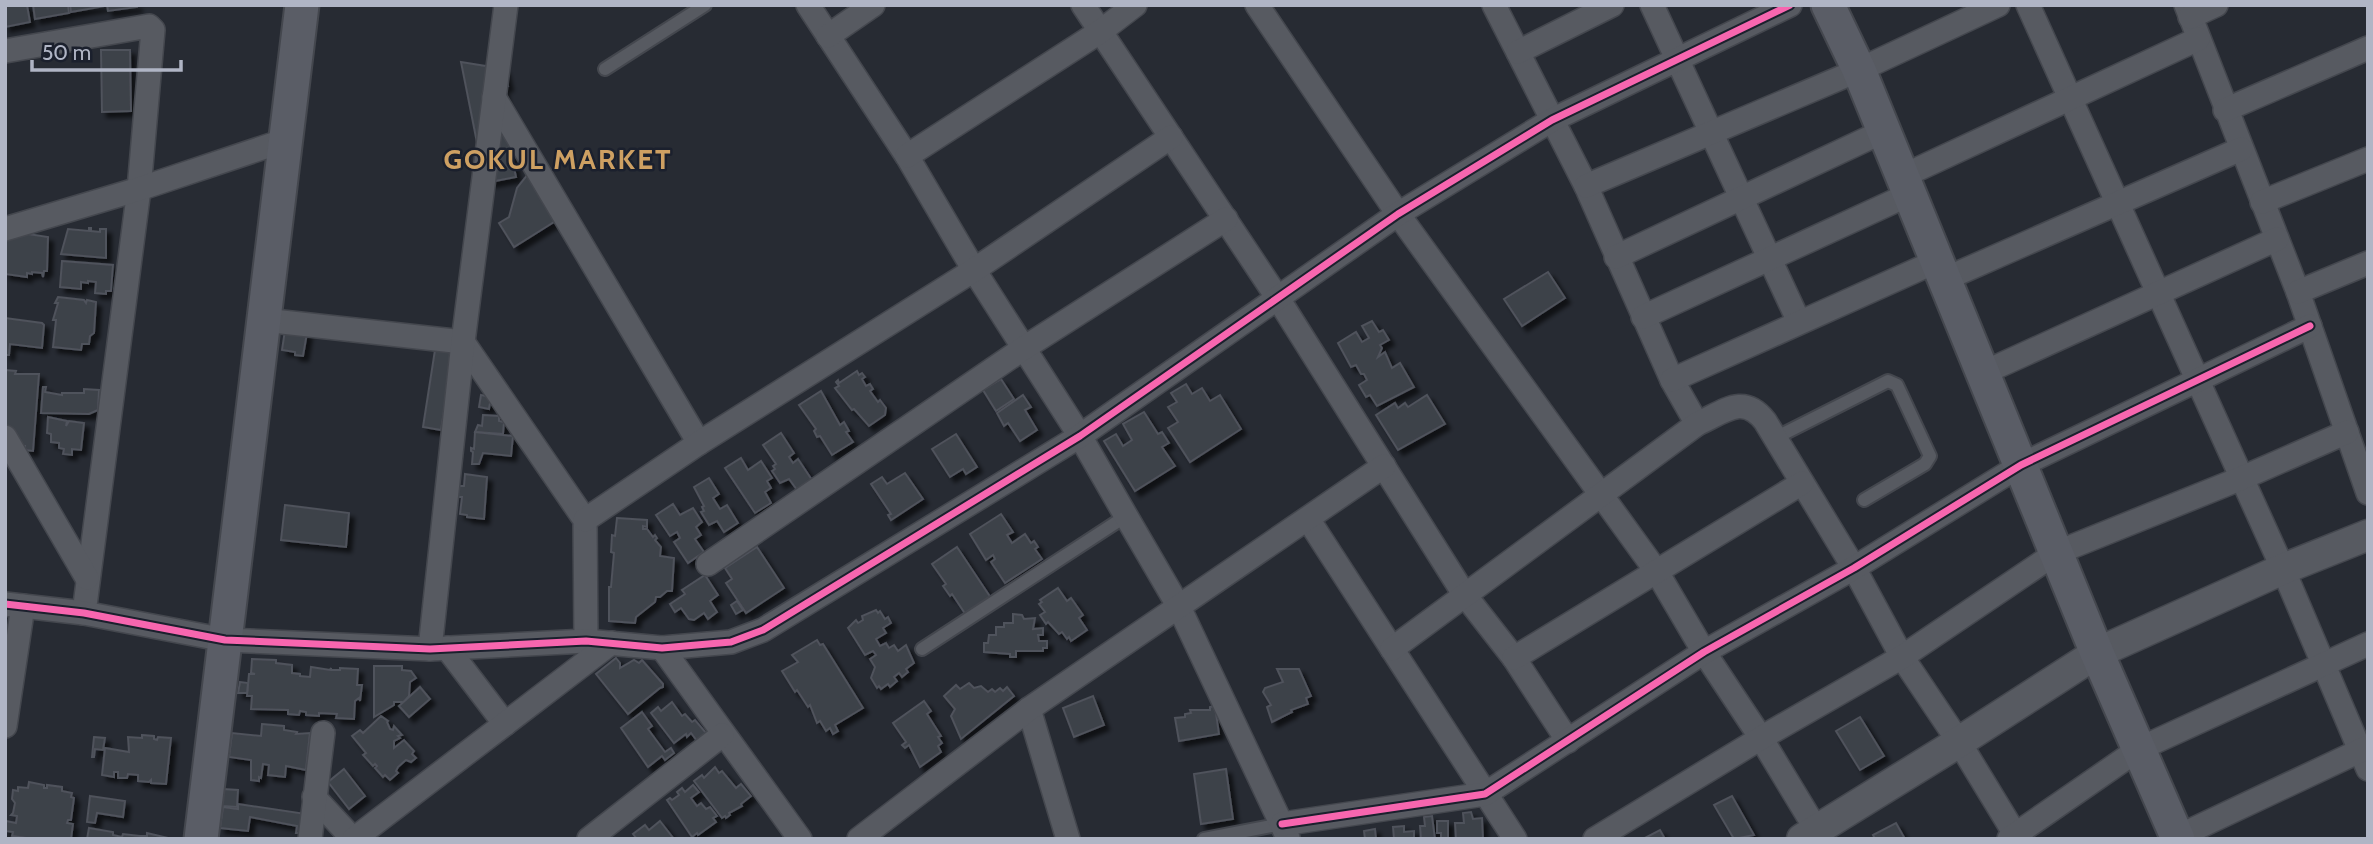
<svg xmlns="http://www.w3.org/2000/svg" width="2373" height="844" viewBox="0 0 2373 844" font-family="Cabin,sans-serif">
<style>
.building{fill:#3e424a;stroke:#4f525b;stroke-width:2;filter:url(#shadow)}
.lines{fill:none;stroke-linecap:round;stroke-linejoin:round}
.service-casing{stroke:#44474e;stroke-width:16}
.minor-casing{stroke:#44474e;stroke-width:26}
.tertiary-casing{stroke:#44474e;stroke-width:33}
.secondary-casing{stroke:#44474e;stroke-width:37}
.service{stroke:#575a61;stroke-width:12}
.minor{stroke:#575a61;stroke-width:23}
.tertiary{stroke:#575a61;stroke-width:30}
.secondary{stroke:#5a5d66;stroke-width:33}
.cycleway-casing{stroke:#1b202d;stroke-width:11}
.cycleway{stroke:#f766af;stroke-width:7}
.labels{text-anchor:middle;stroke-width:5;stroke-linejoin:round;paint-order:stroke}
.district-label{font-size:28px;font-weight:bold;letter-spacing:2px;fill:#cea062;stroke:#1b202d}
</style>
<defs>
<filter id="shadow"><feDropShadow dx="5" dy="5" stdDeviation="2" flood-color="#0009"/></filter>
</defs>
<rect width="100%" height="100%" fill="#272b33"/>
<g class="building">
<path d="M5 5H27L30 22 5 27Z"/>
<path d="M33 5H68L69 13 35 19Z"/>
<path d="M70 5H105V6L71 12Z"/>
<path d="M107 5H137V7L108 11Z"/>
<path d="M101 50H130L131 111 102 112Z"/>
<path d="M461 62 504 69 508 86 503 87 508 139 516 177 485 183Z"/>
<path d="M532 169 562 217 514 247 499 223 509 217 517 188Z"/>
<path d="M89 228H91V231L100 232V229H106V258L61 254 68 229 89 231Z"/>
<path d="M15 232 48 237 47 271H44L43 277 42 273 32 272V274L27 273V277L5 274V233Z"/>
<path d="M62 261 113 265 111 291H106V294L95 293 96 282 88 281V283L81 282V289L60 287Z"/>
<path d="M1548 272 1565 298 1522 326 1504 299Z"/>
<path d="M58 297 84 300 86 303 87 300 96 302 94 333 90 336 89 344H82L81 350 53 347 56 320H53L58 303H55Z"/>
<path d="M5 318 42 323 44 325 42 348 10 344 9 355H6Z"/>
<path d="M1372 321 1379 332 1383 330 1389 340 1380 345 1382 348 1378 357 1385 352 1392 368 1400 363 1414 387 1377 406 1370 395 1366 397 1359 385 1367 380 1364 374H1361L1356 365 1351 367 1338 343 1356 332 1362 342 1369 338 1362 326Z"/>
<path d="M285 330 307 333 303 356 295 355V352L282 350Z"/>
<path d="M435 350 454 353 441 430 423 427Z"/>
<path d="M5 370 16 371 15 374H39L33 451 25 450V446H21L5 428Z"/>
<path d="M857 371 859 375 862 373 865 377 862 379 866 386 870 384 873 389 870 391 878 402 880 400 886 408 885 415 869 426 854 409 852 410 835 388 839 386 836 382 838 380 839 383Z"/>
<path d="M1001 379 1014 399 996 411 983 390Z"/>
<path d="M1186 384 1192 394 1202 388 1210 401 1220 395 1241 429 1190 462 1168 428 1178 422 1168 407 1177 402 1171 393Z"/>
<path d="M43 387H46L45 392 62 395V393H84V389L99 390 98 410 89 414 41 413Z"/>
<path d="M821 391 840 425 844 422 849 431 846 432 853 442 832 455 820 436 817 437 814 431 816 429 799 405Z"/>
<path d="M481 395 491 397 489 409 479 407Z"/>
<path d="M1023 395 1031 407 1025 410 1037 430 1020 441 1008 423 1004 426 997 413Z"/>
<path d="M1427 395 1445 424 1398 450 1376 415 1395 403 1398 408 1405 403 1408 407Z"/>
<path d="M1144 412 1158 434 1162 432 1169 443 1162 447 1175 466 1135 491 1104 441 1116 434 1123 446 1132 440 1123 424Z"/>
<path d="M483 415 499 416V421L504 422 503 434 475 432 478 425 482 426Z"/>
<path d="M48 417 67 421 66 426 69 421 84 423 81 450 72 449V455L63 454 64 449 59 448V443L51 442V434L47 433Z"/>
<path d="M475 432 513 436 511 456 483 453 479 464H472L473 452 471 451V448L474 449Z"/>
<path d="M781 433 794 453 789 457 793 463 798 459 812 480 797 490 789 479 780 483 772 471 775 469 773 466 776 464 763 445Z"/>
<path d="M956 434 977 467 966 474 963 469 950 477 932 449Z"/>
<path d="M741 458 748 470 761 461 772 478 767 481 771 488 765 492 771 503 755 513 725 468Z"/>
<path d="M905 473 923 499 891 520 888 515 891 514 871 484 882 477 887 484Z"/>
<path d="M465 474 487 477 484 519 467 517V515L460 514 462 497H457L459 486H464Z"/>
<path d="M709 478 719 494 713 498 720 509 727 505 738 523 724 532 717 521 709 525 701 512 704 511 702 507 704 506 694 487Z"/>
<path d="M673 504 680 515 693 508 702 522 696 527 701 535 695 539 704 552 688 563 674 542 680 538 677 532 670 536 656 515Z"/>
<path d="M285 505 349 513 346 547 281 540Z"/>
<path d="M1001 514 1013 532 1007 535 1012 543 1025 534 1031 543 1034 541 1038 547 1035 549 1042 559 1005 583 991 562 995 559 993 555 986 560 970 534Z"/>
<path d="M617 518 647 520V527L643 526V529H647L653 537 655 535 657 538 655 540 661 547 660 556 674 558 672 591H667L660 597H656L655 602 636 617 635 623 609 621V587H611L614 553 611 552 612 535 615 536Z"/>
<path d="M757 547 784 588 746 613 726 583 732 579 725 568Z"/>
<path d="M957 547 991 598 966 615 952 594 950 596 943 586 946 584 932 564Z"/>
<path d="M705 575 718 595 710 601 717 612 708 619 704 613 694 620 689 619 681 608 675 612 670 604 685 594 682 590Z"/>
<path d="M1058 588 1067 601 1071 598 1083 615 1079 618 1087 630 1071 641 1069 637 1067 639 1062 632 1059 634 1048 622 1046 624 1040 615 1045 612 1039 604 1042 602 1040 600Z"/>
<path d="M737 601 743 610 736 614 731 605Z"/>
<path d="M876 610 878 613 880 611 885 619 888 617 891 623 883 628 886 633 876 639 880 646 886 643 889 648 894 645 898 651 906 645 914 663 906 669 908 672 902 677 899 673 894 677 897 681 890 687 888 684 881 689 879 686 877 688 871 678 875 667 870 659 876 655 873 651 865 655 848 628 856 620 858 623 863 620 862 616Z"/>
<path d="M1013 614 1022 615 1024 619 1035 618 1033 629 1043 628V635H1038L1039 641H1047V648H1043V651H1016V657H1010V654L984 652V643H988L989 635H996V627H1004V623H1013Z"/>
<path d="M817 640 820 645 823 644 863 708 835 725 838 731 833 734 830 728 826 731 820 721 817 723 810 705 808 707 797 690 795 692 782 671 798 662 792 655Z"/>
<path d="M616 658 620 663V668L634 660 639 663 642 660 663 684V687L660 688 628 714 596 674Z"/>
<path d="M252 659 276 660V663L292 665V673L300 674V676L310 677 311 667 330 670 331 668V670H340V668L358 669 357 685H362L360 701 359 698 355 701 354 719 336 718 337 714 319 713V716L306 715V712L300 711 299 715 288 714V710L251 709 252 696H247L249 674H255L251 673Z"/>
<path d="M374 666H402V670L411 671 416 678 410 682 409 696 404 702H394V705L374 717Z"/>
<path d="M1277 669H1299L1311 696 1306 698 1308 704 1291 710 1292 712 1272 722 1267 707 1271 705 1263 692 1265 688 1283 682Z"/>
<path d="M240 682 248 683 247 693H238Z"/>
<path d="M969 683 974 688 981 686 988 692 992 689 995 692 1000 688 1003 691 1007 687 1014 696 961 739 951 716 955 709 944 696 956 685 960 689Z"/>
<path d="M420 687 430 699 409 717 399 706Z"/>
<path d="M1093 696 1104 725 1074 737 1063 708Z"/>
<path d="M924 701 931 711 927 714 941 736 938 737 942 743 938 746 941 752 920 767 909 745 905 748 902 745 906 742 893 723Z"/>
<path d="M672 702 682 716 685 714 692 722 695 720 707 734 697 741 691 733 687 737 686 734 674 743 651 713 658 707 661 711Z"/>
<path d="M1215 706 1219 734 1179 741 1175 718 1185 717V714L1191 713 1190 710H1210V707Z"/>
<path d="M642 712 652 726 648 729 665 752 671 748 674 753 665 760 662 756 648 767 621 728Z"/>
<path d="M381 716 388 721 387 722 390 729 393 730 394 726 402 735 398 736 400 738 394 741V748L404 740 414 751 412 754 416 758 411 762 406 760 398 767 396 771 398 773 390 780 385 775 383 777 375 768 377 766 375 764 373 766 363 755 366 753 352 736 360 730 363 733Z"/>
<path d="M1860 717 1884 756 1860 770 1836 731Z"/>
<path d="M262 724 284 726V730L297 732 296 734 310 733 306 770 286 766 285 777 268 775 269 765 263 764 261 778 259 777V781L251 780V760L229 757 232 733 261 736Z"/>
<path d="M142 735 154 736V739L157 740 158 737 171 738 166 784 151 783V780L149 782 138 781V775L128 774 127 778H118V772H114V777L102 775 105 748 129 752 128 737 142 738Z"/>
<path d="M94 737 105 738 103 750 95 749 94 757H92Z"/>
<path d="M715 767 719 773 722 771 736 788 741 784 751 796 741 804 742 806 729 813 730 815 726 818 725 816 722 818 694 781 702 775 704 778Z"/>
<path d="M344 769 365 796 349 809 328 782Z"/>
<path d="M1226 769 1233 819 1201 824 1194 774Z"/>
<path d="M29 782 44 785V788H47V785L62 787V791L72 793 71 797 74 798 71 820H68L67 823 73 824 71 839H33L12 836 13 832 5 831 6 821 16 823 17 816 11 815 13 813 15 803 12 799 13 790 18 791V787L28 788Z"/>
<path d="M693 785 699 792 691 798 697 806 701 803 706 809 710 807 717 816 713 818 716 822 698 835 697 833 692 837 667 800 670 798 672 800 679 795 677 792 682 788 685 792Z"/>
<path d="M223 789 238 790 237 807 222 806Z"/>
<path d="M90 796 125 801 123 817 97 813 95 823 87 822Z"/>
<path d="M1732 796 1754 835 1734 839 1714 805Z"/>
<path d="M238 804 306 814 304 833H296L297 826 250 817 248 831 220 828 223 807 238 809Z"/>
<path d="M1471 812 1473 819 1482 818 1483 839H1456L1455 823H1464L1463 813Z"/>
<path d="M1432 816 1435 839H1421L1420 826H1425L1424 817Z"/>
<path d="M660 821 674 839H637L633 834 645 825 649 830Z"/>
<path d="M1437 821H1448V839H1441V833H1437Z"/>
<path d="M1896 823 1905 839H1875L1873 835Z"/>
<path d="M1404 826V832L1414 831V839H1394L1393 827Z"/>
<path d="M89 828 113 832V835L122 837 123 834 140 836H147V833L168 838 87 839Z"/>
<path d="M1375 829 1376 839H1365L1364 831Z"/>
<path d="M1660 830 1665 839H1643Z"/>
</g>
<g class="lines">
<defs>
<g id="service">
<path d="M605 69 705 5"/>
<path d="M1775 438 1888 381 1897 385 1930 456 1925 464 1864 500"/>
<path d="M922 649 1126 516"/>
<path d="M1204 839 1282 824"/>
</g>
<g id="minor">
<path d="M808 5 907 156 974 270 1080 436 1126 516 1179 607 1288 838"/>
<path d="M1083 5 1279 300 1464 594 1514 658 1568 741"/>
<path d="M1257 5 1398 214 1657 572 1704 652 1761 738 1822 839"/>
<path d="M1494 5 1586 186 1672 380 1697 424"/>
<path d="M1652 5 1799 322"/>
<path d="M2028 5 2283 569 2368 769"/>
<path d="M2186 5 2298 292 2368 493"/>
<path d="M2190 17 2216 5"/>
<path d="M828 36 873 5"/>
<path d="M5 51 149 26 153 30 139 189 84 613"/>
<path d="M1518 52 1612 5"/>
<path d="M494 97 699 443"/>
<path d="M2225 110 2368 48"/>
<path d="M907 156 1101 31 1135 5"/>
<path d="M1903 176 2198 39"/>
<path d="M1586 186 1859 70 1998 5"/>
<path d="M2262 202 2368 159"/>
<path d="M5 229 139 189 286 140"/>
<path d="M1616 257 1884 131"/>
<path d="M1945 279 2241 149"/>
<path d="M2298 292 2368 263"/>
<path d="M1643 317 1910 194"/>
<path d="M264 320 463 342 585 520 586 641"/>
<path d="M1983 373 2277 239"/>
<path d="M1672 380 1937 261"/>
<path d="M5 437 87 578"/>
<path d="M1308 519 1515 839"/>
<path d="M585 520 699 443 974 270 1171 137"/>
<path d="M708 564 1024 348 1226 219"/>
<path d="M5 604 84 613 225 640 430 649 586 641 662 648 731 642 763 630 1080 436 1398 214 1552 120 1790 5"/>
<path d="M447 648 505 724"/>
<path d="M662 648 800 839"/>
<path d="M430 649 463 342 506 5"/>
<path d="M1392 649 1697 424C1724 412 1743 393 1765 421L1854 568 1902 657 1959 742 2018 839"/>
<path d="M1514 658 1802 483"/>
<path d="M1029 709 1068 839"/>
<path d="M5 726 23 606"/>
<path d="M314 797 353 839"/>
<path d="M1282 824 1485 794 1704 652 1854 568 2021 465 2310 326"/>
<path d="M310 839 323 733"/>
<path d="M354 839 611 643"/>
<path d="M589 839 722 735"/>
<path d="M859 839 1029 709 1384 466"/>
<path d="M1595 839 1761 738 1902 657 2056 553 2242 478 2347 432"/>
<path d="M2009 839 2139 749 2368 644"/>
<path d="M2173 839 2368 747"/>
</g>
<path id="tertiary" d="M1802 839 1959 742 2097 653 2283 569 2368 535"/>
<g id="secondary">
<path d="M1828 5 1859 70 2097 653 2178 839"/>
<path d="M201 839 302 5"/>
</g>
</defs>
<use href="#service" class="service-casing"/>
<use href="#minor" class="minor-casing"/>
<use href="#tertiary" class="tertiary-casing"/>
<use href="#secondary" class="secondary-casing"/>
<use href="#service" class="service"/>
<use href="#minor" class="minor"/>
<use href="#tertiary" class="tertiary"/>
<use href="#secondary" class="secondary"/>
<defs>
<g id="cycleway">
<path d="M5 604 84 613 225 640 430 649 586 641 662 648 731 642 763 630 1080 436 1398 214 1552 120 1790 5"/>
<path d="M1282 824 1485 794 1704 652 1854 568 2021 465 2310 326"/>
</g>
</defs>
<use href="#cycleway" class="cycleway-casing"/>
<use href="#cycleway" class="cycleway"/>
</g>
<g class="labels">
<g class="district-label">
<text x="558" y="169">GOKUL MARKET</text>
</g>
</g>
<rect width="2373" height="844" fill="none" stroke="#b0b5c5" stroke-width="14"/>
<path d="M32 60v10h149v-10" fill="none" stroke="#b0b5c5" stroke-width="3.5"/>
<text x="42" y="60" font-size="21" fill="#b0b5c5" stroke="#1b202d" stroke-width="5" paint-order="stroke">50 m</text>
</svg>
